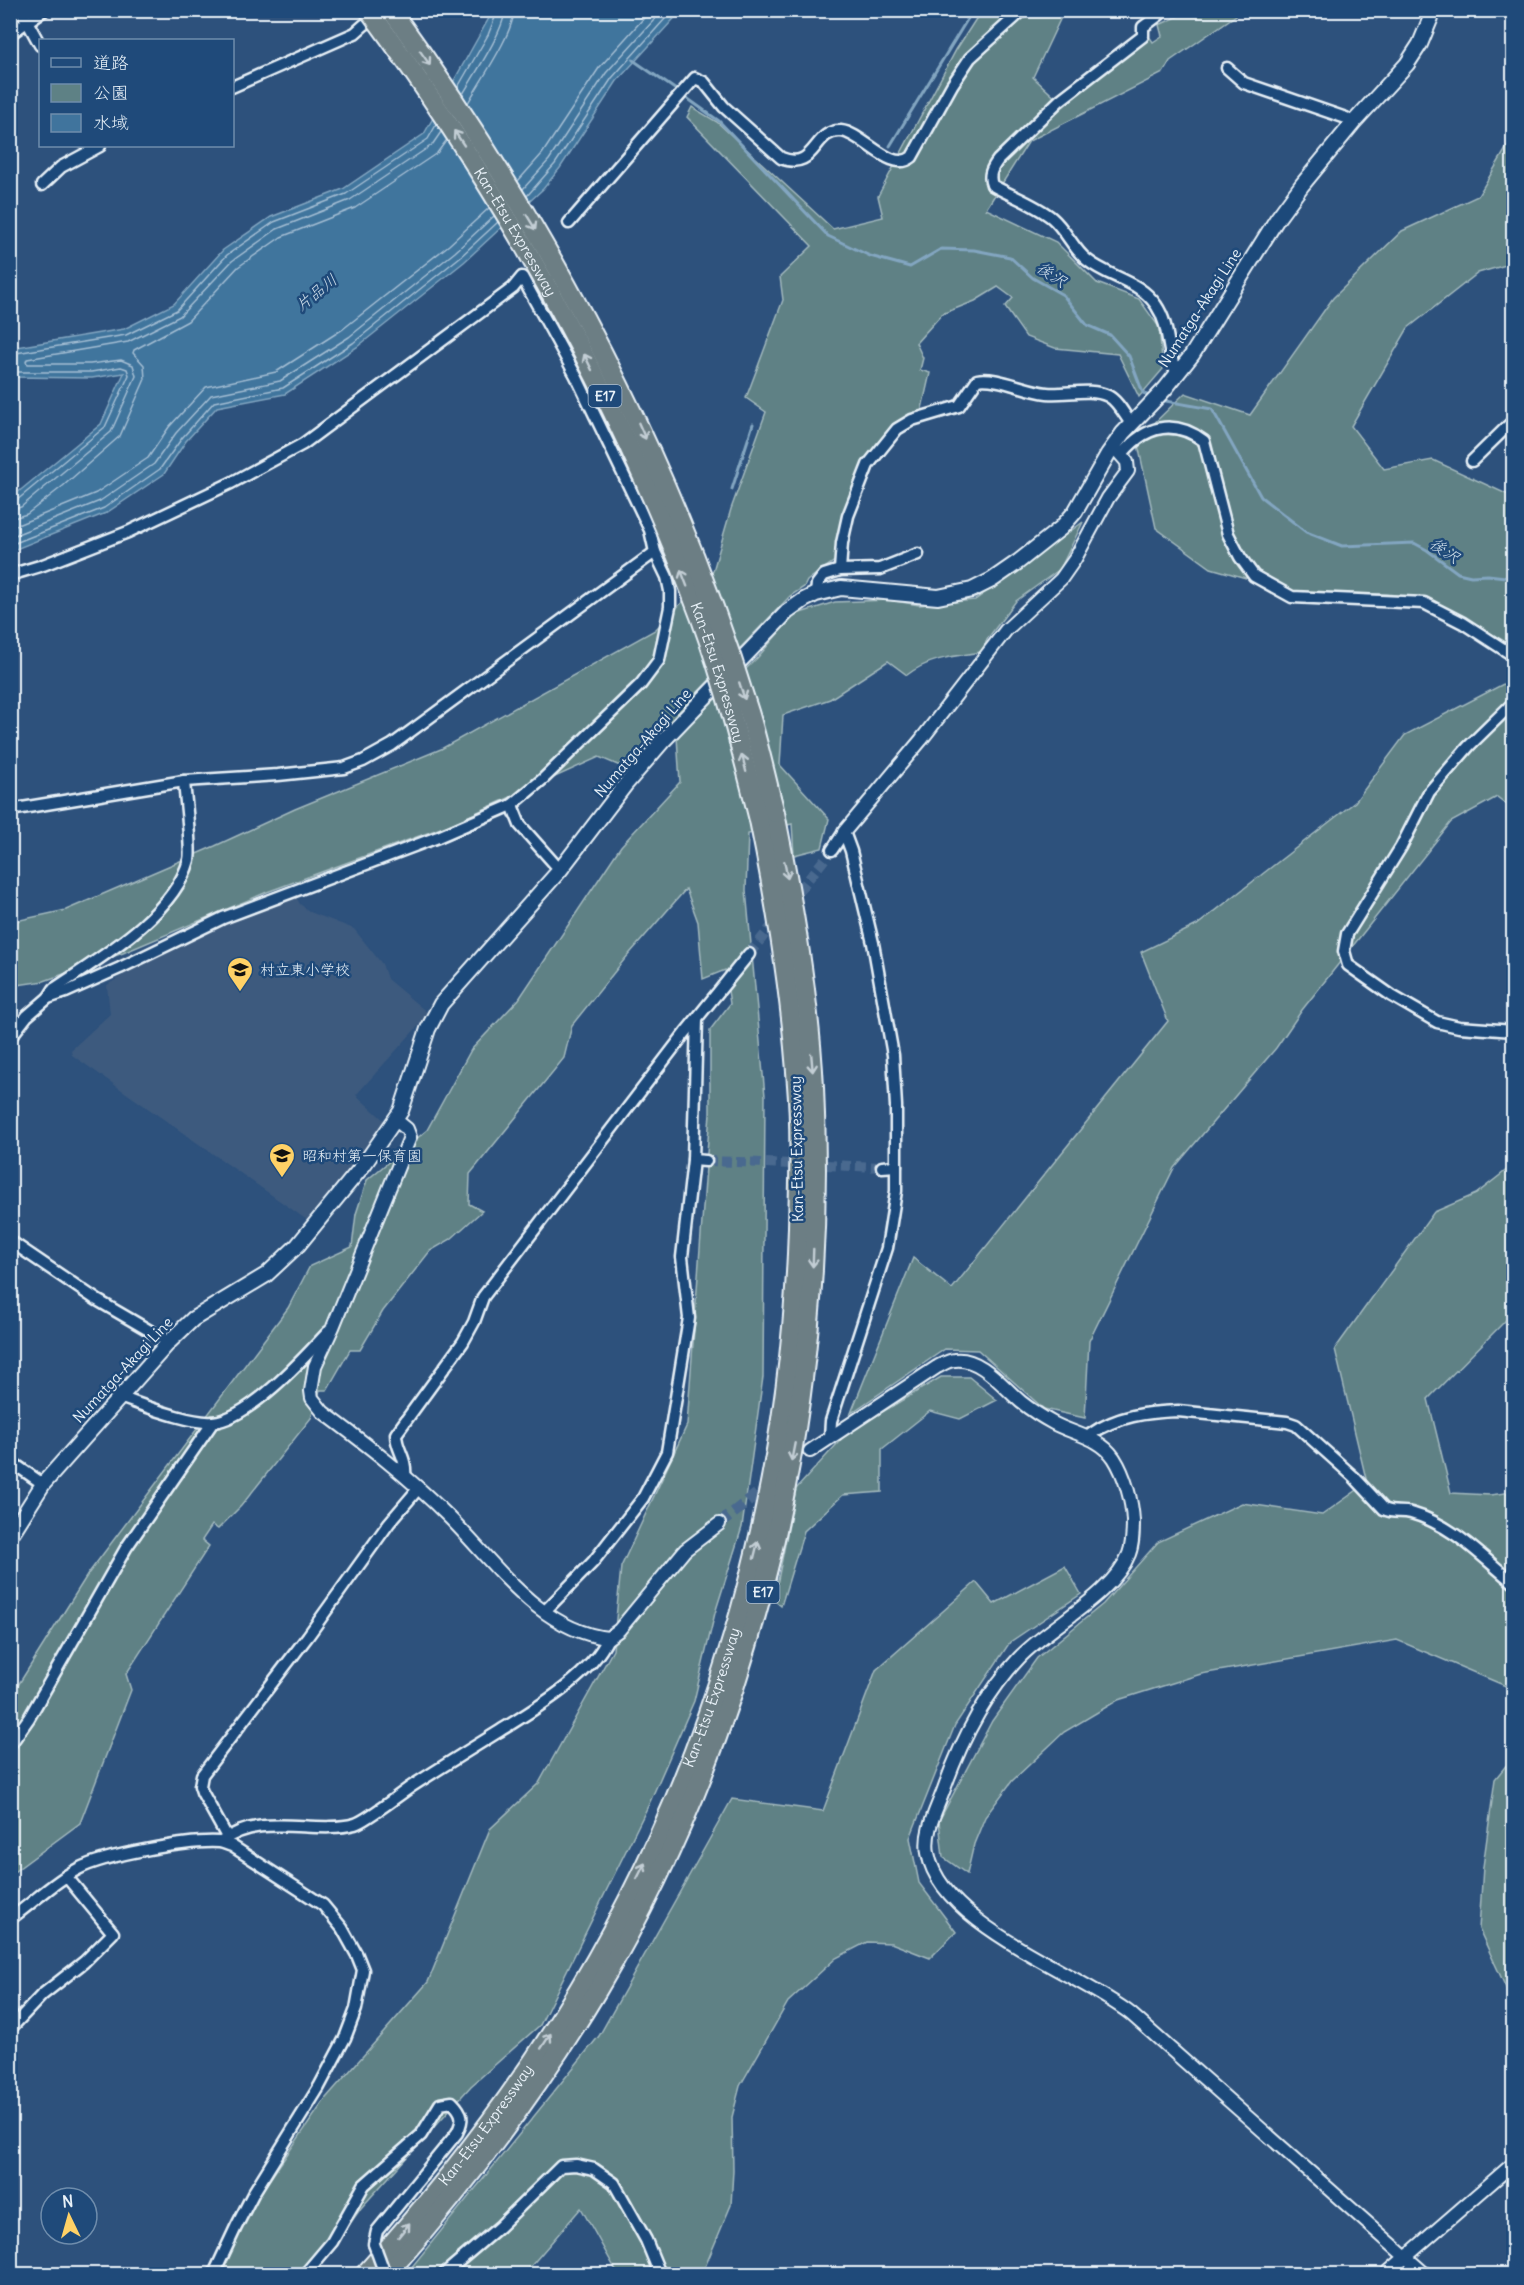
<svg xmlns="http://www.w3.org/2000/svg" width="1524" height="2285" viewBox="0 0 1524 2285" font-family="Delius,'Klee One',sans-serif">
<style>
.built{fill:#3d5a7e}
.green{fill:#5e8185;stroke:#a3b9be;stroke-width:1.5}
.water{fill:#40749d;stroke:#83a6c1;stroke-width:1.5}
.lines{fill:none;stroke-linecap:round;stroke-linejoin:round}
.shore{stroke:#a5bfd4;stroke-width:1.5}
.stream{stroke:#83a6c1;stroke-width:3}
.minor-tunnel{stroke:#49698f;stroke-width:10;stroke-dasharray:10 5;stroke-linecap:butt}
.tertiary-tunnel{stroke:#49698f;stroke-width:12;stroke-dasharray:12 6;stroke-linecap:butt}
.minor-casing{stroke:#e8f1f8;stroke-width:15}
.tertiary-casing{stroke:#e8f1f8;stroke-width:16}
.secondary-casing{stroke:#e8f1f8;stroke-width:18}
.motorway-casing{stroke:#e8f1f8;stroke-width:22}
.minor{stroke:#1f4a7a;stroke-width:10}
.tertiary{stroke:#1f4a7a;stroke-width:12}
.secondary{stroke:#1f4a7a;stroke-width:14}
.motorway{stroke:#6c7e84;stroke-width:18}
.minor-bridge-casing{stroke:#e8f1f8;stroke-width:15;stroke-linecap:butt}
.motorway-bridge-casing{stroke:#e8f1f8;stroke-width:22;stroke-linecap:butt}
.minor-bridge{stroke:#1f4a7a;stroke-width:10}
.motorway-bridge{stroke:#6c7e84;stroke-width:18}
.oneway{stroke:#c3ced5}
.labels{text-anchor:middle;stroke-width:5;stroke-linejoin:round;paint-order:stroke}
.shield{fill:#1f4a7a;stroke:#acbfd2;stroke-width:1.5}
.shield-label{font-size:14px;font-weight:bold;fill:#e8f1f8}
.street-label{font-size:15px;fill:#e8f1f8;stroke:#1f4a7a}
.poi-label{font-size:15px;fill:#e8f1f8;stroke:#1f4a7a;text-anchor:start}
.water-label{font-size:16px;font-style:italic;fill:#cfdeea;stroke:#1f4a7a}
</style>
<rect width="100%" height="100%" fill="#2d517c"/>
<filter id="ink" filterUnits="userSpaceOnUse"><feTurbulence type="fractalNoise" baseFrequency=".0167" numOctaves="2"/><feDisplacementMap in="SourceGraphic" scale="12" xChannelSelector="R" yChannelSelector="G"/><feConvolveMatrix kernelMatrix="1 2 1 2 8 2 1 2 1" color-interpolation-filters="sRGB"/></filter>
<g filter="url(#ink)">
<path class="built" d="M290 897H296L300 904 310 912 354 929 382 964 387 979 429 1014 356 1095 386 1122 378 1135 307 1220 72 1055 71 1050 110 1014 107 985 144 962 186 941 236 918Z"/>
<g class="green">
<path d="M981 11H1064L1033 77 1064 106 1149 36 1153 42 1162 36 1159 25 1190 11H1242L1170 61 1163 73 1029 141 986 209 1056 242 1097 283 1139 299 1159 327 1163 369 1139 397 1118 354 1055 348 1026 337 1005 307 1013 298 998 287 975 301 942 314 916 343 923 358 920 370 930 373 921 413C915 415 908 416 903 419 863 445 839 515 836 560L816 574 807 581 804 587 790 596 625 768 599 757 449 825 267 892 123 953 44 981 11 986V922L66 910 215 846 295 809 441 749 655 630 713 571 731 509 766 412 746 398 783 300 780 277 812 246 687 117 692 107 717 122 833 229 883 217 878 196 956 50Z"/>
<path d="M1513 137V263L1478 273 1408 328 1351 426 1384 469 1433 460 1513 497V649L1508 643 1427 599 1387 594 1295 592 1211 568 1156 528 1137 440 1185 393 1250 415 1333 298 1402 231 1478 196Z"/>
<path d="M1083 522 1060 569 1016 601 988 638 981 652C954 656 929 658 907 675L888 661 830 699 783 715 780 765 829 819 822 848 794 855 792 824 748 834 746 890 765 1096 763 1377 742 1527 715 1613 694 1701 649 1804 540 2025 471 2086 361 2208 315 2274H211L237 2227 326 2098 428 1982 490 1829 539 1783 613 1650 621 1567 687 1425 710 1113V1030L730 1004 725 970 703 979 698 922 686 889 624 960 572 1025 564 1058 470 1174 469 1204 482 1211 451 1239 430 1251 383 1311 360 1350H350L327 1390H320L311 1418 241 1506 218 1529 212 1525 202 1540 209 1546 126 1674 131 1690 80 1823 11 1874 10 1698 88 1574 288 1308 310 1266 352 1247 356 1214 367 1180 427 1130 471 1050 519 999 621 846 680 782 677 737 758 657 794 615 835 602 889 600 919 605 975 600Z"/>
<path d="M1513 679V809L1497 797 1451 822 1302 1010 1276 1048 1174 1168 1089 1341 1085 1418 1044 1409 978 1350 945 1349 851 1413 913 1258 952 1289 1168 1021 1141 952 1197 925 1355 802 1405 735Z"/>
<path d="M1513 1165V1313L1428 1399 1451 1493 1490 1495 1513 1492V1689L1397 1640 1201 1674 1118 1700 1064 1732 1012 1781 985 1817 974 1844 967 1874 943 1857 939 1821 992 1721 1037 1658 1103 1604 1158 1542 1242 1503 1322 1515 1367 1483 1335 1349 1434 1212 1476 1194Z"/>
<path d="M941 1377H969L997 1400 960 1419 930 1411 882 1449V1492L843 1495 804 1531 781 1606 774 1600 796 1489 847 1433Z"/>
<path d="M1065 1566 1081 1594 1010 1642 955 1725 910 1838 919 1883 956 1932 930 1958 891 1943 867 1942 836 1958 788 2002 740 2086 732 2117 733 2170 731 2205 702 2274H618L581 2208 524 2274H406L599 2036 732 1799 823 1811 876 1670 976 1582 994 1604Z"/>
<path d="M1513 1757V2003L1479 1929 1483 1867 1495 1779Z"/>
</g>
<path class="water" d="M493 11H681L617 81 560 168 543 189 464 262 357 347 285 394 217 407 186 441 164 474 106 513 11 551V498L101 424 124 373 92 378 11 377V348L124 329 174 304 223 250 271 217 343 189 424 134Z"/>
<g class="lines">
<g class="shore">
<path d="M458 87 488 35 498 10"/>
<path d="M463 94C474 75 504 31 505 10"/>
<path d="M468 103C480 81 514 33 514 10"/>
<path d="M518 181 542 154 599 68 651 10"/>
<path d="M523 189 549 160 606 73 663 10"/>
<path d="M527 196 555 164 612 78 673 10"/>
<path d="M10 354 126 335 177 310 227 255 274 222 346 194 428 139 436 125"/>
<path d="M10 372H91L121 367 127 369 129 375 105 427 16 501 10 502"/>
<path d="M10 510 21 507 111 432 136 376 133 365 121 360 90 364H28L26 362 27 359 128 342 180 316 232 261 277 229 350 200 432 145 441 132"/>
<path d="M10 519 27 514 63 486 120 436 145 379 144 365 133 353 134 350 188 321 238 267 281 237 355 208 437 153 446 141"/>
<path d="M10 528 96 493 148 458 169 427 206 387 276 372 343 329 449 245 489 208"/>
<path d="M10 537 100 501 154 464 176 433 211 395 280 381 349 337 455 252 494 216"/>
<path d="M10 545 104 508 160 469 182 438 214 402 283 388 353 343 460 257 498 222"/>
</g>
<g class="stream">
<path d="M633 60 679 92"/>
<path d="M684 96 719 121 828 236 870 256 910 267 941 249 974 250 1010 257 1033 278 1063 295 1087 325 1110 335 1129 356 1143 393 1151 397"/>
<path d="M890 146 973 10"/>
<path d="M1160 400 1212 409 1261 497 1306 532 1342 546 1414 543 1427 550 1458 573 1471 576 1488 575 1514 578"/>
<path d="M732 489 753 424"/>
</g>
<g class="minor-tunnel">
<path d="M790 902 832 850"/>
<path d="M749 954 779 917"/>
<path d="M706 1161 882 1167"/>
</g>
<path class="tertiary-tunnel" d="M719 1524 770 1484"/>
<defs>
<g id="minor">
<path d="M21 10 40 45"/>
<path d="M1157 10 1159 15 1143 27V36L1060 100 998 160C992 168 988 175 992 185 1011 196 1035 204 1052 218 1066 230 1073 249 1087 260 1109 278 1139 280 1156 305 1171 327 1166 352 1177 374"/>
<path d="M10 34 44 10"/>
<path d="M1227 68 1244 83 1346 118 1353 123"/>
<path d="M232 87 355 33 364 25 378 16"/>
<path d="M42 185 61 167 100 146"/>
<path d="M569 223 695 78 704 82 724 107 781 158C816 172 813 129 841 131 863 133 891 174 912 157L952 85 970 58 1023 10"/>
<path d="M1122 454C1145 426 1173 418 1204 441L1228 534 1240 557 1254 576 1292 597 1424 603 1463 623 1514 656"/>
<path d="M1472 461 1514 420"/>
<path d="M840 570 842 543 848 516 868 465 897 429 912 420 959 406 977 380C996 376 1026 391 1047 393 1066 395 1090 387 1108 396 1118 401 1125 416 1132 425"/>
<path d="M10 575 43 565 128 532 231 483 303 444 513 288 522 277 576 376 650 530 655 552 667 577 670 591V607L659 660 641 684 543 779 512 805 438 837 223 918 120 968 66 992 48 998 27 1016 10 1038"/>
<path d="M816 594 817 584 824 575 840 570 880 569 918 554"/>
<path d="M1514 702 1469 746 1429 792 1401 847 1347 934 1344 951 1348 965 1392 996 1437 1022 1459 1027 1514 1031"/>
<path d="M512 805 520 825 560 870"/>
<path d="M10 810 184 781 278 775 344 768 363 761 392 745 655 552"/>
<path d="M832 850 844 832"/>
<path d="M49 997 54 989C98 959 174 915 189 860 192 848 185 797 184 781"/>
<path d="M693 1160 706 1161"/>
<path d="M882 1167 896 1166"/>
<path d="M10 1241 97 1300 169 1342"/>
<path d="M119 1397C143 1405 190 1424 213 1422 249 1419 304 1358 328 1332"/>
<path d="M830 1437 831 1421 887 1248 896 1191V1106L893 1055 873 943 851 851 844 832"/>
<path d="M1089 1438 1091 1434C1117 1416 1147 1412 1178 1411L1287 1422 1296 1425 1354 1477 1384 1509C1394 1514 1401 1510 1411 1513 1453 1525 1481 1556 1514 1583"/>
<path d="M10 1461 43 1484"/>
<path d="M405 1477C407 1457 396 1450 396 1434L463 1342 474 1322 483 1297 685 1033 749 954"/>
<path d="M545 1611 593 1562 643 1498 667 1452 689 1318 682 1257 693 1160 697 1019"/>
<path d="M10 1745 29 1718 126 1548 213 1422"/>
<path d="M227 1837 202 1792 200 1786 202 1775 308 1636 389 1523 418 1489"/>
<path d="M221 1842C261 1811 313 1835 355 1824 366 1821 400 1794 412 1786 440 1768 469 1750 498 1732 533 1710 590 1678 608 1638"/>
<path d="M10 1919C33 1903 53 1882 78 1869 104 1855 189 1840 219 1842 223 1842 227 1845 232 1846L323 1905 342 1928 357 1955 363 1970 356 2009 345 2038 319 2087 254 2192 236 2227 214 2274"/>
<path d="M10 2029 42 1995 84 1962 113 1933 66 1876"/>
<path d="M305 2274 332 2242 364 2185 421 2135 440 2104 452 2102C463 2113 464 2119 457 2133L377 2231 374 2244"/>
<path d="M444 2274 499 2227 561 2166 576 2165 594 2169 614 2183 646 2240 660 2274"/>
</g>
<g id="tertiary">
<path d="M844 832 921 740 1006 630 1061 579 1075 559 1108 498 1128 471 1127 462 1113 446"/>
<path d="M396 1120 407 1129 410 1137 333 1327 315 1366 311 1391 312 1398 323 1412C366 1444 409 1477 447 1515 494 1561 538 1630 608 1638L619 1630 685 1550 719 1524"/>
<path d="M810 1451 937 1367C943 1364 949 1360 955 1360 981 1357 1003 1387 1021 1402 1031 1410 1042 1417 1053 1423 1073 1434 1100 1437 1114 1458 1125 1475 1132 1501 1133 1521 1133 1532 1133 1544 1129 1554 1113 1595 1049 1626 1019 1658 984 1695 961 1741 944 1789 937 1809 924 1831 928 1853 941 1926 1078 1972 1131 2014L1425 2274"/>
<path d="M1386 2274 1514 2163"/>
</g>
<path id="secondary" d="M10 1536 43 1484 169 1342 193 1319 266 1275 298 1245 365 1163 401 1111 428 1029 441 1004 560 870 625 785 662 742 787 612 804 600 816 594 841 588 938 597 972 590 992 580 1018 562 1061 528 1075 512 1108 454 1123 433 1165 389 1192 355 1277 219 1302 185 1353 123 1407 64 1420 44 1434 10"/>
<g id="motorway">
<path id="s1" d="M365 2274C437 2194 504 2109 561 2018 710 1781 790 1505 798 1227 799 1180 801 1132 797 1085 791 995 777 908 759 820"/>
<path d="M387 2274C466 2185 537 2091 598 1989 758 1719 829 1399 814 1087 809 994 793 903 775 813"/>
</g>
</defs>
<use href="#minor" class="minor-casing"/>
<use href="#tertiary" class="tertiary-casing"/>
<use href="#secondary" class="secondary-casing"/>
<use href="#motorway" class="motorway-casing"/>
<use href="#minor" class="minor"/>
<use href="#tertiary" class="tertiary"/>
<use href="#secondary" class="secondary"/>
<use href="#motorway" class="motorway"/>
<defs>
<path id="minor-bridge" d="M374 2244 385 2274"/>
<g id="motorway-bridge">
<path id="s2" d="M369 10C507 198 620 401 701 619 725 685 742 752 759 820"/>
<path d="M391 10C548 226 671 457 749 712 759 745 766 779 775 813"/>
</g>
</defs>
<use href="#minor-bridge" class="minor-bridge-casing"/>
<use href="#motorway-bridge" class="motorway-bridge-casing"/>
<use href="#minor-bridge" class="minor-bridge"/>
<use href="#motorway-bridge" class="motorway-bridge"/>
</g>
<defs><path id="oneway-shaft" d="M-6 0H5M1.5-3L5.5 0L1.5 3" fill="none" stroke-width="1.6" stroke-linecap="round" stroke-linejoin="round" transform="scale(1.5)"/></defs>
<g class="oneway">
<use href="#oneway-shaft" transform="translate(425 58) rotate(55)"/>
<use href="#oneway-shaft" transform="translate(459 138) rotate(-124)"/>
<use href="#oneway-shaft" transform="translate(531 222) rotate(59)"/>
<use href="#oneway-shaft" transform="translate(588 362) rotate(-116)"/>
<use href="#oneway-shaft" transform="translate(642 431) rotate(66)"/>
<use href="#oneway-shaft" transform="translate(684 578) rotate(-111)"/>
<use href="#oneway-shaft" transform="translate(742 691) rotate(72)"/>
<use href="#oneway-shaft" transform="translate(744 763) rotate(-104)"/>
<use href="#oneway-shaft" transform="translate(786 870) rotate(79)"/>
<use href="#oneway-shaft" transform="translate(812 1063) rotate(85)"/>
<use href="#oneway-shaft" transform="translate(813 1258) rotate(92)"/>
<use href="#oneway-shaft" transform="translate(793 1452) rotate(101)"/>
<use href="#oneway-shaft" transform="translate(756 1550) rotate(-76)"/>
<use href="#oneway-shaft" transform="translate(641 1871) rotate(-63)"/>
<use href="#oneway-shaft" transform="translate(546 2041) rotate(-57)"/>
<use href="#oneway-shaft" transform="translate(404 2230) rotate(-51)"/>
</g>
</g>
<defs>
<symbol id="school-pin" viewBox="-11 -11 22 30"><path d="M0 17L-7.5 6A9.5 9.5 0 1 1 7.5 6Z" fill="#ffd166" stroke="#1f4a7a"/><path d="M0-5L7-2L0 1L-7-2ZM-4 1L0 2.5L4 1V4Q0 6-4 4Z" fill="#111"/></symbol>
</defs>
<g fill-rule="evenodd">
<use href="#school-pin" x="225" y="955" width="30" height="40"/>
<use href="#school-pin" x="267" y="1141" width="30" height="40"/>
</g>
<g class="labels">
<g class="shield">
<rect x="588.5" y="385" width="33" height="22" rx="4.5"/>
<rect x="746.5" y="1581" width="33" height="22" rx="4.5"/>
</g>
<g class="shield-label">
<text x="605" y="401">E17</text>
<text x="763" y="1597">E17</text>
</g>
<g class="street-label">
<text dy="5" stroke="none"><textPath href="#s2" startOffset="266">Kan-Etsu Expressway</textPath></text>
<text transform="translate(1200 308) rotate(-57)" y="5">Numatga-Akagi Line</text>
<text dy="5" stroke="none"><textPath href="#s2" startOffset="752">Kan-Etsu Expressway</textPath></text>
<text transform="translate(643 743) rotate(-49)" y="5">Numatga-Akagi Line</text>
<text transform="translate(797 1149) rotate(-91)" y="5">Kan-Etsu Expressway</text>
<text transform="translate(123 1370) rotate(-47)" y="5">Numatga-Akagi Line</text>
<text dy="5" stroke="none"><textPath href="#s1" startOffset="678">Kan-Etsu Expressway</textPath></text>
<text dy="5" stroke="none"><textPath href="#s1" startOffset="192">Kan-Etsu Expressway</textPath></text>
</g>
<g class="poi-label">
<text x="260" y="975">村立東小学校</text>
<text x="302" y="1161">昭和村第一保育園</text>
</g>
<g class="water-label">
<text transform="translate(1052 274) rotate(34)" y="6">後沢</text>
<text transform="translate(316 292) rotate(-39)" y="6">片品川</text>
<text transform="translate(1445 550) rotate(34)" y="6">後沢</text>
</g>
</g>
<rect width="1524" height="2285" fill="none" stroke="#1f4a7a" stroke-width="36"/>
<rect x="18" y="18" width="1488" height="2249" fill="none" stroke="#e8f1f8" stroke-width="2" filter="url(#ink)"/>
<rect x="39" y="39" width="195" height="108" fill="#1f4a7a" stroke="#6f8dac" stroke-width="1.5"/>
<rect x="51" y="58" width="30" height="9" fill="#1f4a7a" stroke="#6f8dac" stroke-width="1.5"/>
<text x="93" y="69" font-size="18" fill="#e8f1f8">道路</text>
<rect x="51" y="84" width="30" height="18" fill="#5e8185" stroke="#6f8dac" stroke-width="1.5"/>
<text x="93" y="99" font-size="18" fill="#e8f1f8">公園</text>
<rect x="51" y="114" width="30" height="18" fill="#40749d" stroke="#6f8dac" stroke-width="1.5"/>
<text x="93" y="129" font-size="18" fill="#e8f1f8">水域</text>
<g transform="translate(69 2216) rotate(355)"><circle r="28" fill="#1f4a7a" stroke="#6f8dac" stroke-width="1.5"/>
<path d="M0-4.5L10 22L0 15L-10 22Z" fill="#ffd166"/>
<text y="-9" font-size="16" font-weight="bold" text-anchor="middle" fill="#e8f1f8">N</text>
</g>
</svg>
